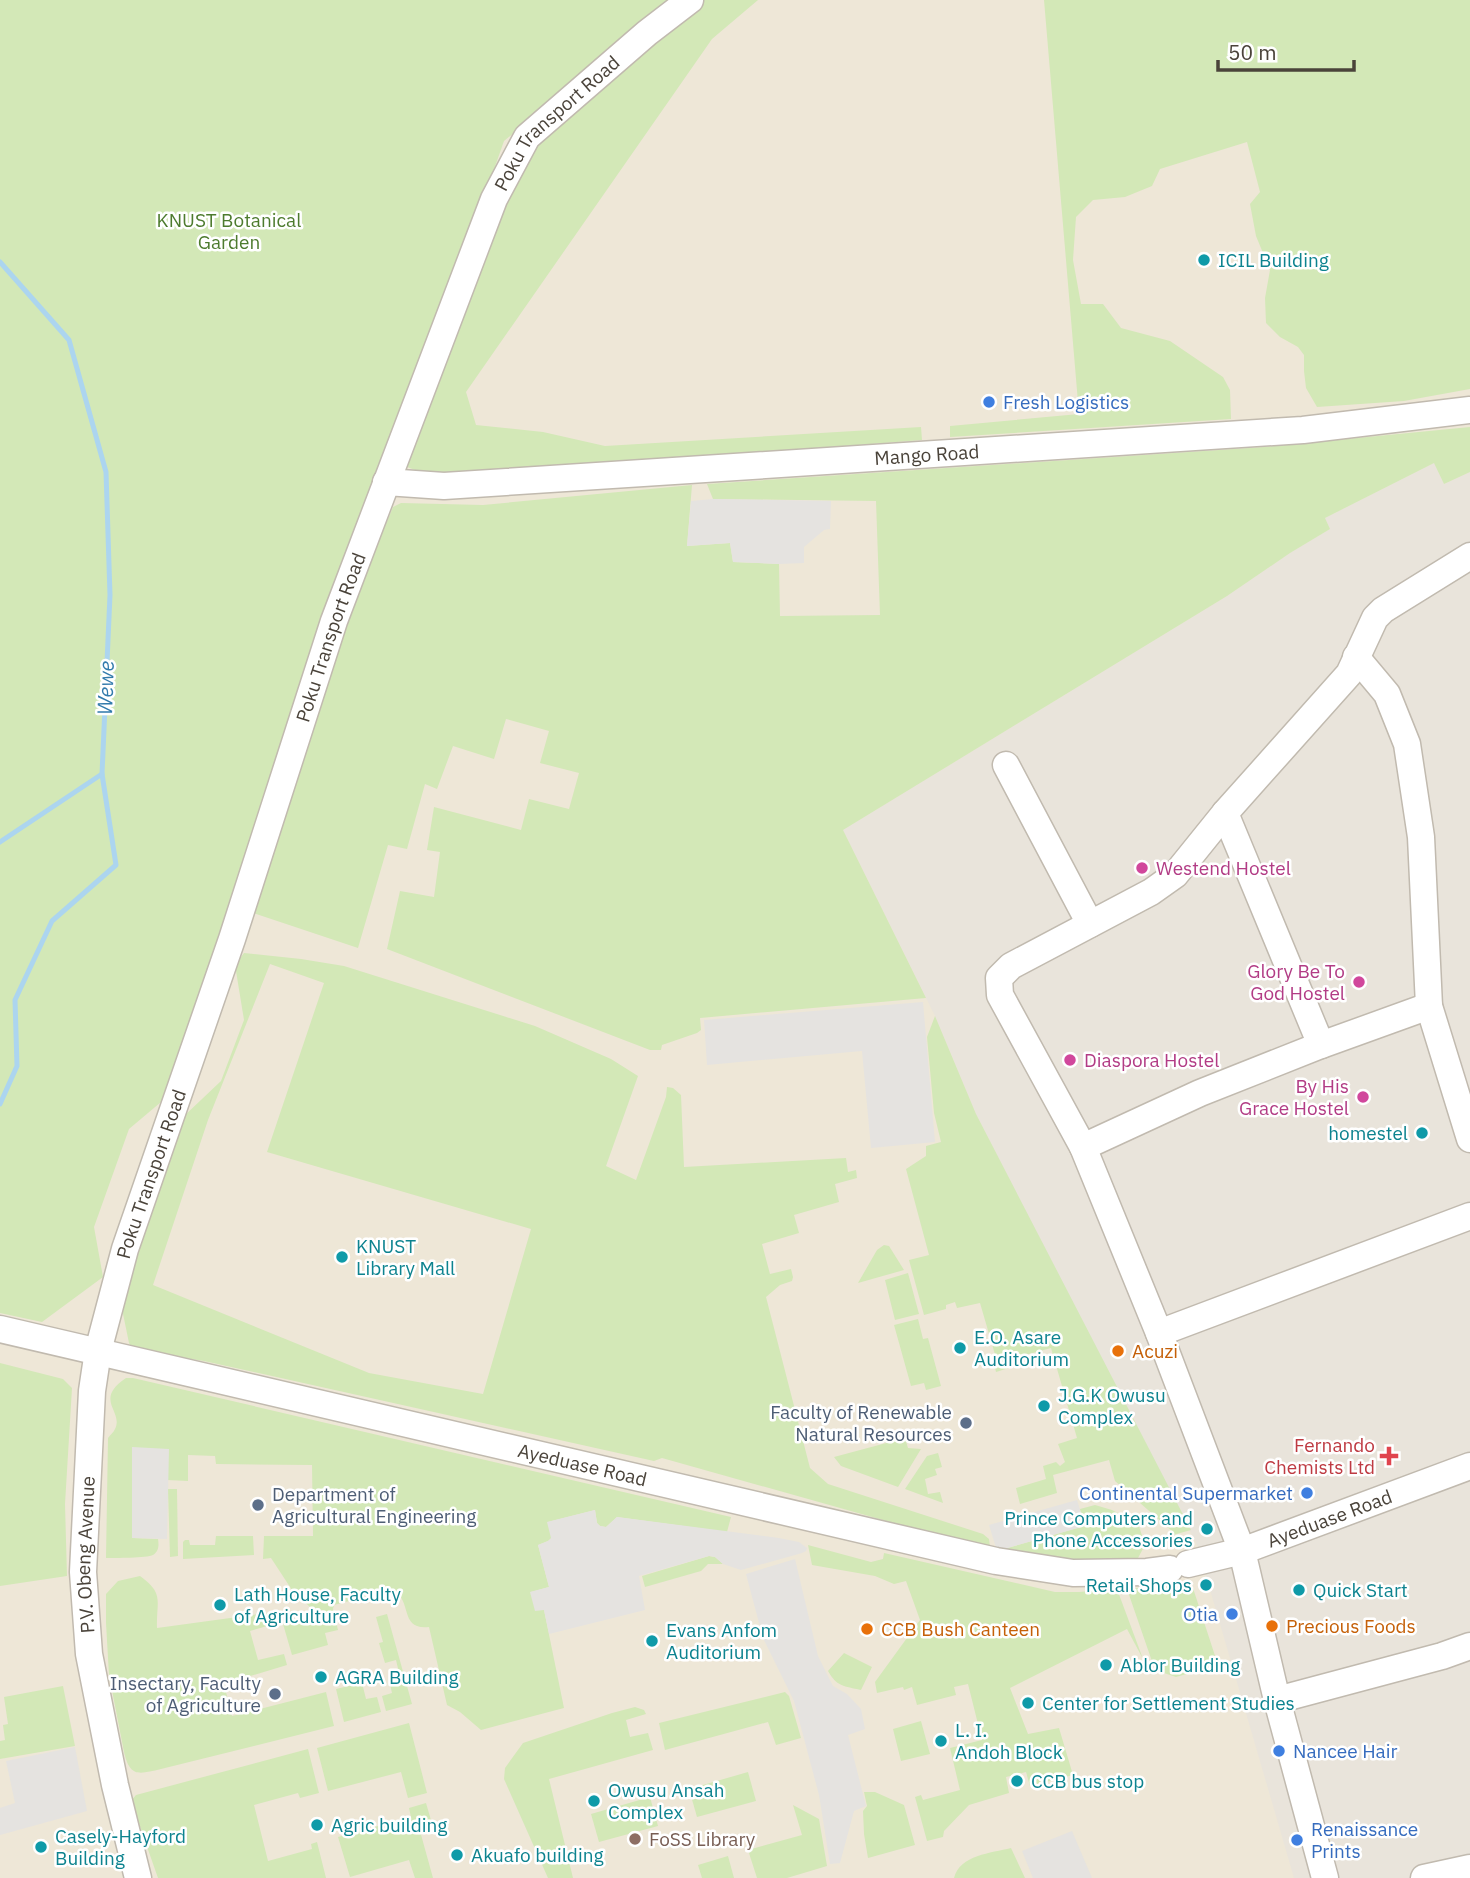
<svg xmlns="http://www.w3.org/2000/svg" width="1470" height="1878" viewBox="0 0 1470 1878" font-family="'IBM Plex Sans',sans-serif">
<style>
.residential{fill:#e9e4db}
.education{fill:#eee7d7}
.green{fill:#d3e8b7;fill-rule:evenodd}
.parking{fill:#e5e3e0}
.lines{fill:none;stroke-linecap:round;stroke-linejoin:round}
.stream{stroke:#acd5ef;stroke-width:5}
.minor-casing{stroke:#c1baaf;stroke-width:29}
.minor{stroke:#fff;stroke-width:26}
.culture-dot{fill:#0f9aa8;stroke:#fff;stroke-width:2.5}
.shop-dot{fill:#3f7fe0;stroke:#fff;stroke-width:2.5}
.hotel-dot{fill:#d1479c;stroke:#fff;stroke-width:2.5}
.food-dot{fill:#e8710a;stroke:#fff;stroke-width:2.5}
.service-dot{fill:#5c6f8a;stroke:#fff;stroke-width:2.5}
.health-dot{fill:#e0444e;stroke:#fff;stroke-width:2.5}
.education-dot{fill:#8d6e63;stroke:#fff;stroke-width:2.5}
.labels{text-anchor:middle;stroke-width:5;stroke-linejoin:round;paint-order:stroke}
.street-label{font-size:19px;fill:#4a433a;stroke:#fff}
.park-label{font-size:19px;fill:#4d7b2e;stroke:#fff}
.culture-label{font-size:19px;fill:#0d838f;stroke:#fff;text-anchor:start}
.shop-label{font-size:19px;fill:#366cbe;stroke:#fff;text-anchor:start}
.hotel-label{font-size:19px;fill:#b23c85;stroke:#fff;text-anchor:start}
.food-label{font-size:19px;fill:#c56008;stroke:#fff;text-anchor:start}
.service-label{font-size:19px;fill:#4e5e75;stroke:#fff;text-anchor:end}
.health-label{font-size:19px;fill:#be3a42;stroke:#fff;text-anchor:end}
.education-label{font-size:19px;fill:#785e54;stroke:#fff;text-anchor:start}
.water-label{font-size:21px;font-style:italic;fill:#337bac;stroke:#fff}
</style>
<rect width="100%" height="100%" fill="#f5f3ec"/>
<rect class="residential" x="0" y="0" width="1470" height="1878"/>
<path class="education" d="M0 0H1470V472L1444 484 1434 463 1325 518 1330 529 1290 553 1227 596 843 830 935 1016 976 1114 1197 1545 1294 1878H0Z"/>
<g class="green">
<path d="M0 0H677L504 141 167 1097 129 1129 94 1227 103 1277 42 1322 0 1313Z"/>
<path d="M703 0H758L712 39 466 392 476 425 543 432 605 446 921 427 922 440 446 477 426 474 407 467V455L500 204 532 147 654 36Z"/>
<path d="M1044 0H1470V389L1404 401 1317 407 1306 388 1304 371V355L1298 347 1280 337 1266 323 1265 298 1270 270 1256 236 1250 204 1260 192 1247 142 1160 169 1152 186 1125 197 1093 200 1076 217 1073 260 1081 304H1103L1121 328 1170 341 1223 377 1230 390 1231 419 950 437V426L1079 414Z"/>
<path d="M1470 427V472L1444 484 1434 463 1325 518 1330 529 1290 553 1227 596 843 830 926 998 700 1018 701 1030 697 1033 662 1045 661 1050H650L387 949 400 891 434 897 440 852 427 850 434 807 521 830 529 799 569 809 579 773 540 763 549 731 506 719 494 759 453 746 437 789 425 784 407 849 388 845 358 948 253 913 328 661 393 507 401 503 483 505 692 485 687 546 730 543 733 562 779 564 780 616 880 615 876 501 713 499 707 484 1264 447Z"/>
<path d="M244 953 301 959 344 966 535 1026 611 1059 638 1076 606 1166 636 1180 666 1097 667 1087 673 1088 681 1095 684 1167 846 1158 848 1172 856 1170 857 1178 835 1184 839 1202 794 1215 799 1233 762 1244 770 1274 791 1269 793 1277 792 1281 780 1285 766 1297 810 1468 828 1484 983 1534 989 1539 990 1547 986 1549 662 1458 654 1461 204 1361 133 1350 129 1343 121 1304 183 1117 221 1081 244 1020 235 965ZM270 964 324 983 267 1152 531 1229 483 1394 369 1373 153 1285 208 1120Z"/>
<path d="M935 1016 976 1114 1191 1530 1173 1535 1172 1531 1115 1481 1109 1460 1053 1475 1057 1493 1020 1504 1016 1488 1046 1479 1043 1466 1056 1462 1060 1466 1065 1462 1058 1444 1077 1438 1051 1348 1010 1359 1012 1367 996 1372 993 1359 996 1358 980 1303 957 1308 955 1302 946 1305V1309L924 1315 909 1260 929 1255 906 1169 926 1156V1146L941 1142 934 1113 927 1037Z"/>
<path d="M884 1245 889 1246 904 1270 858 1283 877 1250Z"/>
<path d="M908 1273 919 1314 895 1320 885 1280Z"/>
<path d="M918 1319 923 1339 928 1338 941 1386 926 1390 924 1383 911 1386 894 1325Z"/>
<path d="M0 1363 63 1379 72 1388 65 1504 67 1576 0 1586Z"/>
<path d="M126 1378H133L731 1517 727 1532 617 1517 606 1527 600 1526 597 1523 595 1510 548 1522 552 1538 548 1541 538 1545 549 1587 531 1592 544 1610 564 1708 481 1730 460 1712 447 1705 429 1627C399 1630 413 1602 393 1589L378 1593 379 1599 376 1601 368 1596 334 1605 333 1609 338 1630 325 1633 328 1645 292 1655 283 1624 326 1611 311 1608 292 1590 271 1558 263 1559 264 1536H313L312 1465 216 1464 215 1456 188 1455V1481L167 1480 168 1450 133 1538 158 1539C159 1545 159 1551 153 1555 147 1558 115 1558 106 1558L108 1438C110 1435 114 1432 115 1429 124 1411 93 1400 126 1378Z"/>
<path d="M905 1438 908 1448 921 1449 898 1487 841 1466 834 1457Z"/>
<path d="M938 1453 942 1467 935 1469 937 1475 925 1479 928 1494 940 1492 943 1503 905 1489 927 1456Z"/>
<path d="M168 1489H177L178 1556 170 1557Z"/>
<path d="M1095 1505 1112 1510 1138 1523 1145 1545 1138 1558 1086 1562 997 1551 1084 1526 1080 1509Z"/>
<path d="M216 1536H253L254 1555 183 1559V1542L185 1540H189L190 1545H215Z"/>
<path d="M808 1545 871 1562 883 1559 884 1553 1055 1592H1079L1117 1589 1143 1659 1127 1629 1010 1688 1028 1734 1059 1728 1073 1775 1030 1786 1026 1772 1006 1777 1009 1793 969 1805 944 1831 943 1837 927 1841 915 1797 921 1795 923 1800 960 1790 950 1748 982 1740 968 1684 954 1687 956 1695 917 1705 912 1687 904 1690 903 1687 877 1693 875 1682 920 1620 906 1581 894 1584 875 1576 812 1565Z"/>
<path d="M709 1556 715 1557 723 1564H708L701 1571 645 1587 642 1576Z"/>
<path d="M140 1576C165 1594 156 1601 157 1628L275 1612 278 1623 250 1631 258 1660 284 1654 287 1665 224 1684 232 1716 326 1692 334 1726 161 1769C139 1774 130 1778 124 1752L109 1675 106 1623V1594L118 1581Z"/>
<path d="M1171 1585 1173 1590 1192 1585 1218 1665 1176 1677 1155 1670 1127 1589Z"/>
<path d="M387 1614 412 1704 386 1711 382 1696 392 1693 390 1684 401 1681 396 1660 385 1663 379 1643 383 1642 376 1617Z"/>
<path d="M844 1653 872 1667 861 1690C844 1686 837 1687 828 1671Z"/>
<path d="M361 1679 366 1699 377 1697 381 1712 344 1722 336 1689 357 1684 356 1680Z"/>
<path d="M63 1686 75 1746 0 1759V1741L5 1740 3 1725 8 1724 4 1697Z"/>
<path d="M785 1692 789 1696 801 1738 776 1745 768 1722 665 1750 659 1723Z"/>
<path d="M635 1707 644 1710 646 1714 626 1720 630 1737 648 1733 653 1750 549 1779 573 1878H548L504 1779 505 1768 523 1743 612 1713Z"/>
<path d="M921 1721 930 1754 901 1761 893 1729Z"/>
<path d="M409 1723 427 1793 408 1798 401 1772 328 1791 317 1748Z"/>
<path d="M308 1749 319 1793 300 1798 298 1793 254 1805 268 1861 312 1849 311 1844 317 1842 326 1878H158L131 1801 136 1795Z"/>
<path d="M748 1772 756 1801 697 1817 689 1789Z"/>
<path d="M864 1792H875L904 1805 915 1845 868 1858 864 1834 863 1811 867 1806Z"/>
<path d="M650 1797 658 1826 599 1842 591 1814Z"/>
<path d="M426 1803 433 1827 420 1831 433 1878H415L409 1860 350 1877 338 1837 411 1817 409 1808Z"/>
<path d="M793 1805 819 1819 827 1866 787 1878H757L748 1850 802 1835Z"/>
<path d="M1011 1848 1025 1878H954C960 1855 991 1853 1011 1848Z"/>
<path d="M728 1856 734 1878H702L698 1865Z"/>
</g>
<g class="parking">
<path d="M713 499 831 501 830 529 824 530 804 547V563L779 564 733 562 730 543 687 546 691 501Z"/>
<path d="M923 1002 935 1142 871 1148 862 1051 707 1065 704 1020Z"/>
<path d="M132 1447 169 1449 167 1539 132 1538Z"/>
<path d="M1077 1500 1085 1526 997 1551 989 1525Z"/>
<path d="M595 1510 597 1523 600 1526 606 1527 617 1517 779 1538 799 1542 807 1548 806 1551 802 1553 741 1570 723 1564 715 1557 709 1556 639 1576 645 1610 549 1634 544 1610 535 1611 530 1592 549 1587 538 1545 548 1541 551 1538 547 1522Z"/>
<path d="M795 1559 818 1656 833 1686 847 1694 861 1709 865 1729 848 1735 866 1806 854 1811 840 1863 830 1864 819 1795 794 1701 763 1638 746 1574Z"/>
<path d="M75 1747 87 1811 0 1835V1808L15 1803 6 1761Z"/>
<path d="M1072 1831 1092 1878H1033L1022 1851Z"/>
</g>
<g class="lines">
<g class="stream">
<path d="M0 262 69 340 106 472 110 595 102 774 116 865 52 921 15 1000 17 1066 0 1104"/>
<path d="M0 842 102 774"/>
</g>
<defs>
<g id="minor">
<path id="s1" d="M386 482 444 486 1303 430 1470 410"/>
<path d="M1356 657 1387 694 1407 744 1421 837 1429 1006 1470 1139"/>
<path d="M1006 765 1090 924"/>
<path d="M1225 813 1321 1045"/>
<path d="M1083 1147 1200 1093 1321 1045 1429 1006"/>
<path id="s2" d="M0 1329 996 1561 1073 1573 1147 1572 1170 1569"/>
<path d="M1159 1333 1470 1216"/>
<path id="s3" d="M1188 1564 1242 1551 1470 1466"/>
<path d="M1277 1700 1442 1656 1470 1646"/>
<path id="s4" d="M138 1878 115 1785 89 1654 83 1572 92 1391 98 1351 125 1249 232 939 334 621 494 199 527 137 647 33 690 0"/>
<path d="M1325 1878 1277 1700 1242 1551 1159 1333 1083 1147 1000 995 999 978 1011 966 1151 892 1175 875 1225 813 1349 674 1375 618 1383 610 1470 556"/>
<path d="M1424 1878 1470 1868"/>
</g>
</defs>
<use href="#minor" class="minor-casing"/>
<use href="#minor" class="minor"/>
</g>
<g class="culture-dot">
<circle cx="1204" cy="260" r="7"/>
<circle cx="1422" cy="1133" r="7"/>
<circle cx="342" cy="1257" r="7"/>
<circle cx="960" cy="1348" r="7"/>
<circle cx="1044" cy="1406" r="7"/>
<circle cx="1207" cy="1529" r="7"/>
<circle cx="1206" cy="1585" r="7"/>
<circle cx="1299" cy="1590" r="7"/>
<circle cx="220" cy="1605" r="7"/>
<circle cx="652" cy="1641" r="7"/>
<circle cx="1106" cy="1665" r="7"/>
<circle cx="321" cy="1677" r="7"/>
<circle cx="1028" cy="1703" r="7"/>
<circle cx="941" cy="1741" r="7"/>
<circle cx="1017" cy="1781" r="7"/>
<circle cx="594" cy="1801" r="7"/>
<circle cx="317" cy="1825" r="7"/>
<circle cx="41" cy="1847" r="7"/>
<circle cx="457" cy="1855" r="7"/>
</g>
<g class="shop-dot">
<circle cx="989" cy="402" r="7"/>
<circle cx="1307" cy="1493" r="7"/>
<circle cx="1232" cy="1614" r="7"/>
<circle cx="1279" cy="1751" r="7"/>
<circle cx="1297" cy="1840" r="7"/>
</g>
<g class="hotel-dot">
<circle cx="1142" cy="868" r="7"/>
<circle cx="1359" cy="982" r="7"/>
<circle cx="1070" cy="1060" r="7"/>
<circle cx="1363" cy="1097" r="7"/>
</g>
<g class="food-dot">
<circle cx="1118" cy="1351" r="7"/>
<circle cx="1272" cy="1626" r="7"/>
<circle cx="867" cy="1629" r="7"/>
</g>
<g class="service-dot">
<circle cx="966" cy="1423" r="7"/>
<circle cx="258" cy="1505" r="7"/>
<circle cx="275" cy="1694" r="7"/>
</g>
<path class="health-dot" d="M1385.5 1445.5h7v7h7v7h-7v7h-7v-7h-7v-7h7z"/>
<circle class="education-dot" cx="635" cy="1839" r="7"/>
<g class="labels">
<g class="street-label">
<text dy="7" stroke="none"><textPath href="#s4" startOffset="1852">Poku Transport Road</textPath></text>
<text dy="7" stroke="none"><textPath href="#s1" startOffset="542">Mango Road</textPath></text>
<text dy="7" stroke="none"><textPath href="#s4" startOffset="1284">Poku Transport Road</textPath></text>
<text dy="7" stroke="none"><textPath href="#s4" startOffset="718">Poku Transport Road</textPath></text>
<text dy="7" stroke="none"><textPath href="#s2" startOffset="598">Ayeduase Road</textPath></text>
<text dy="7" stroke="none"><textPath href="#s3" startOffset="149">Ayeduase Road</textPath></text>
<text dy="7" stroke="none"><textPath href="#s4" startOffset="329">P.V. Obeng Avenue</textPath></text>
</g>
<g class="park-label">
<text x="229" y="227">KNUST Botanical<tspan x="229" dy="22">Garden</tspan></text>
</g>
<g class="culture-label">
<text x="1218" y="267">ICIL Building</text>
<text x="1408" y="1140" text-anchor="end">homestel</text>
<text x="356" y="1253">KNUST<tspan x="356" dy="22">Library Mall</tspan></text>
<text x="974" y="1344">E.O. Asare<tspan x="974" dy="22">Auditorium</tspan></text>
<text x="1058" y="1402">J.G.K Owusu<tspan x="1058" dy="22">Complex</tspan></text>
<text x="1193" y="1525" text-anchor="end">Prince Computers and<tspan x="1193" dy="22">Phone Accessories</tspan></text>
<text x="1192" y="1592" text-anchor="end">Retail Shops</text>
<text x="1313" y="1597">Quick Start</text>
<text x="234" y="1601">Lath House, Faculty<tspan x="234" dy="22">of Agriculture</tspan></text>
<text x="666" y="1637">Evans Anfom<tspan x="666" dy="22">Auditorium</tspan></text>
<text x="1120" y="1672">Ablor Building</text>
<text x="335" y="1684">AGRA Building</text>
<text x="1042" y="1710">Center for Settlement Studies</text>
<text x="955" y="1737">L. I.<tspan x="955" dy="22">Andoh Block</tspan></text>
<text x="1031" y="1788">CCB bus stop</text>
<text x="608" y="1797">Owusu Ansah<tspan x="608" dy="22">Complex</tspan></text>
<text x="331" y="1832">Agric building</text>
<text x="55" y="1843">Casely-Hayford<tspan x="55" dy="22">Building</tspan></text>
<text x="471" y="1862">Akuafo building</text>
</g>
<g class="shop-label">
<text x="1003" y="409">Fresh Logistics</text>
<text x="1293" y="1500" text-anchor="end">Continental Supermarket</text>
<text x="1218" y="1621" text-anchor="end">Otia</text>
<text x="1293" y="1758">Nancee Hair</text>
<text x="1311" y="1836">Renaissance<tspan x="1311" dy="22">Prints</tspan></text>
</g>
<g class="hotel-label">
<text x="1156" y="875">Westend Hostel</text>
<text x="1345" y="978" text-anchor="end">Glory Be To<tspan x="1345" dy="22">God Hostel</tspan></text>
<text x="1084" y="1067">Diaspora Hostel</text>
<text x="1349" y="1093" text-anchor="end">By His<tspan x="1349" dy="22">Grace Hostel</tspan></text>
</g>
<g class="food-label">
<text x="1132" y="1358">Acuzi</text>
<text x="1286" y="1633">Precious Foods</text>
<text x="881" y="1636">CCB Bush Canteen</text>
</g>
<g class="service-label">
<text x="952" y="1419">Faculty of Renewable<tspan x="952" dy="22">Natural Resources</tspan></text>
<text x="272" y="1501" text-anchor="start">Department of<tspan x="272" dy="22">Agricultural Engineering</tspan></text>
<text x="261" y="1690">Insectary, Faculty<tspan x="261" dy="22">of Agriculture</tspan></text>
</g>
<g class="health-label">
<text x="1375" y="1452">Fernando<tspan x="1375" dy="22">Chemists Ltd</tspan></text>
</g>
<g class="education-label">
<text x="649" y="1846">FoSS Library</text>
</g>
<g class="water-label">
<text transform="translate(106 688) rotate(-88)" y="7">Wewe</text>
</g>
</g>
<path d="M1218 60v10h136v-10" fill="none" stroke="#4a433a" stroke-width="3.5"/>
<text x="1228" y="60" font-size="21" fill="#4a433a" stroke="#ffffff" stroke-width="5" paint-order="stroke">50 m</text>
</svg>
